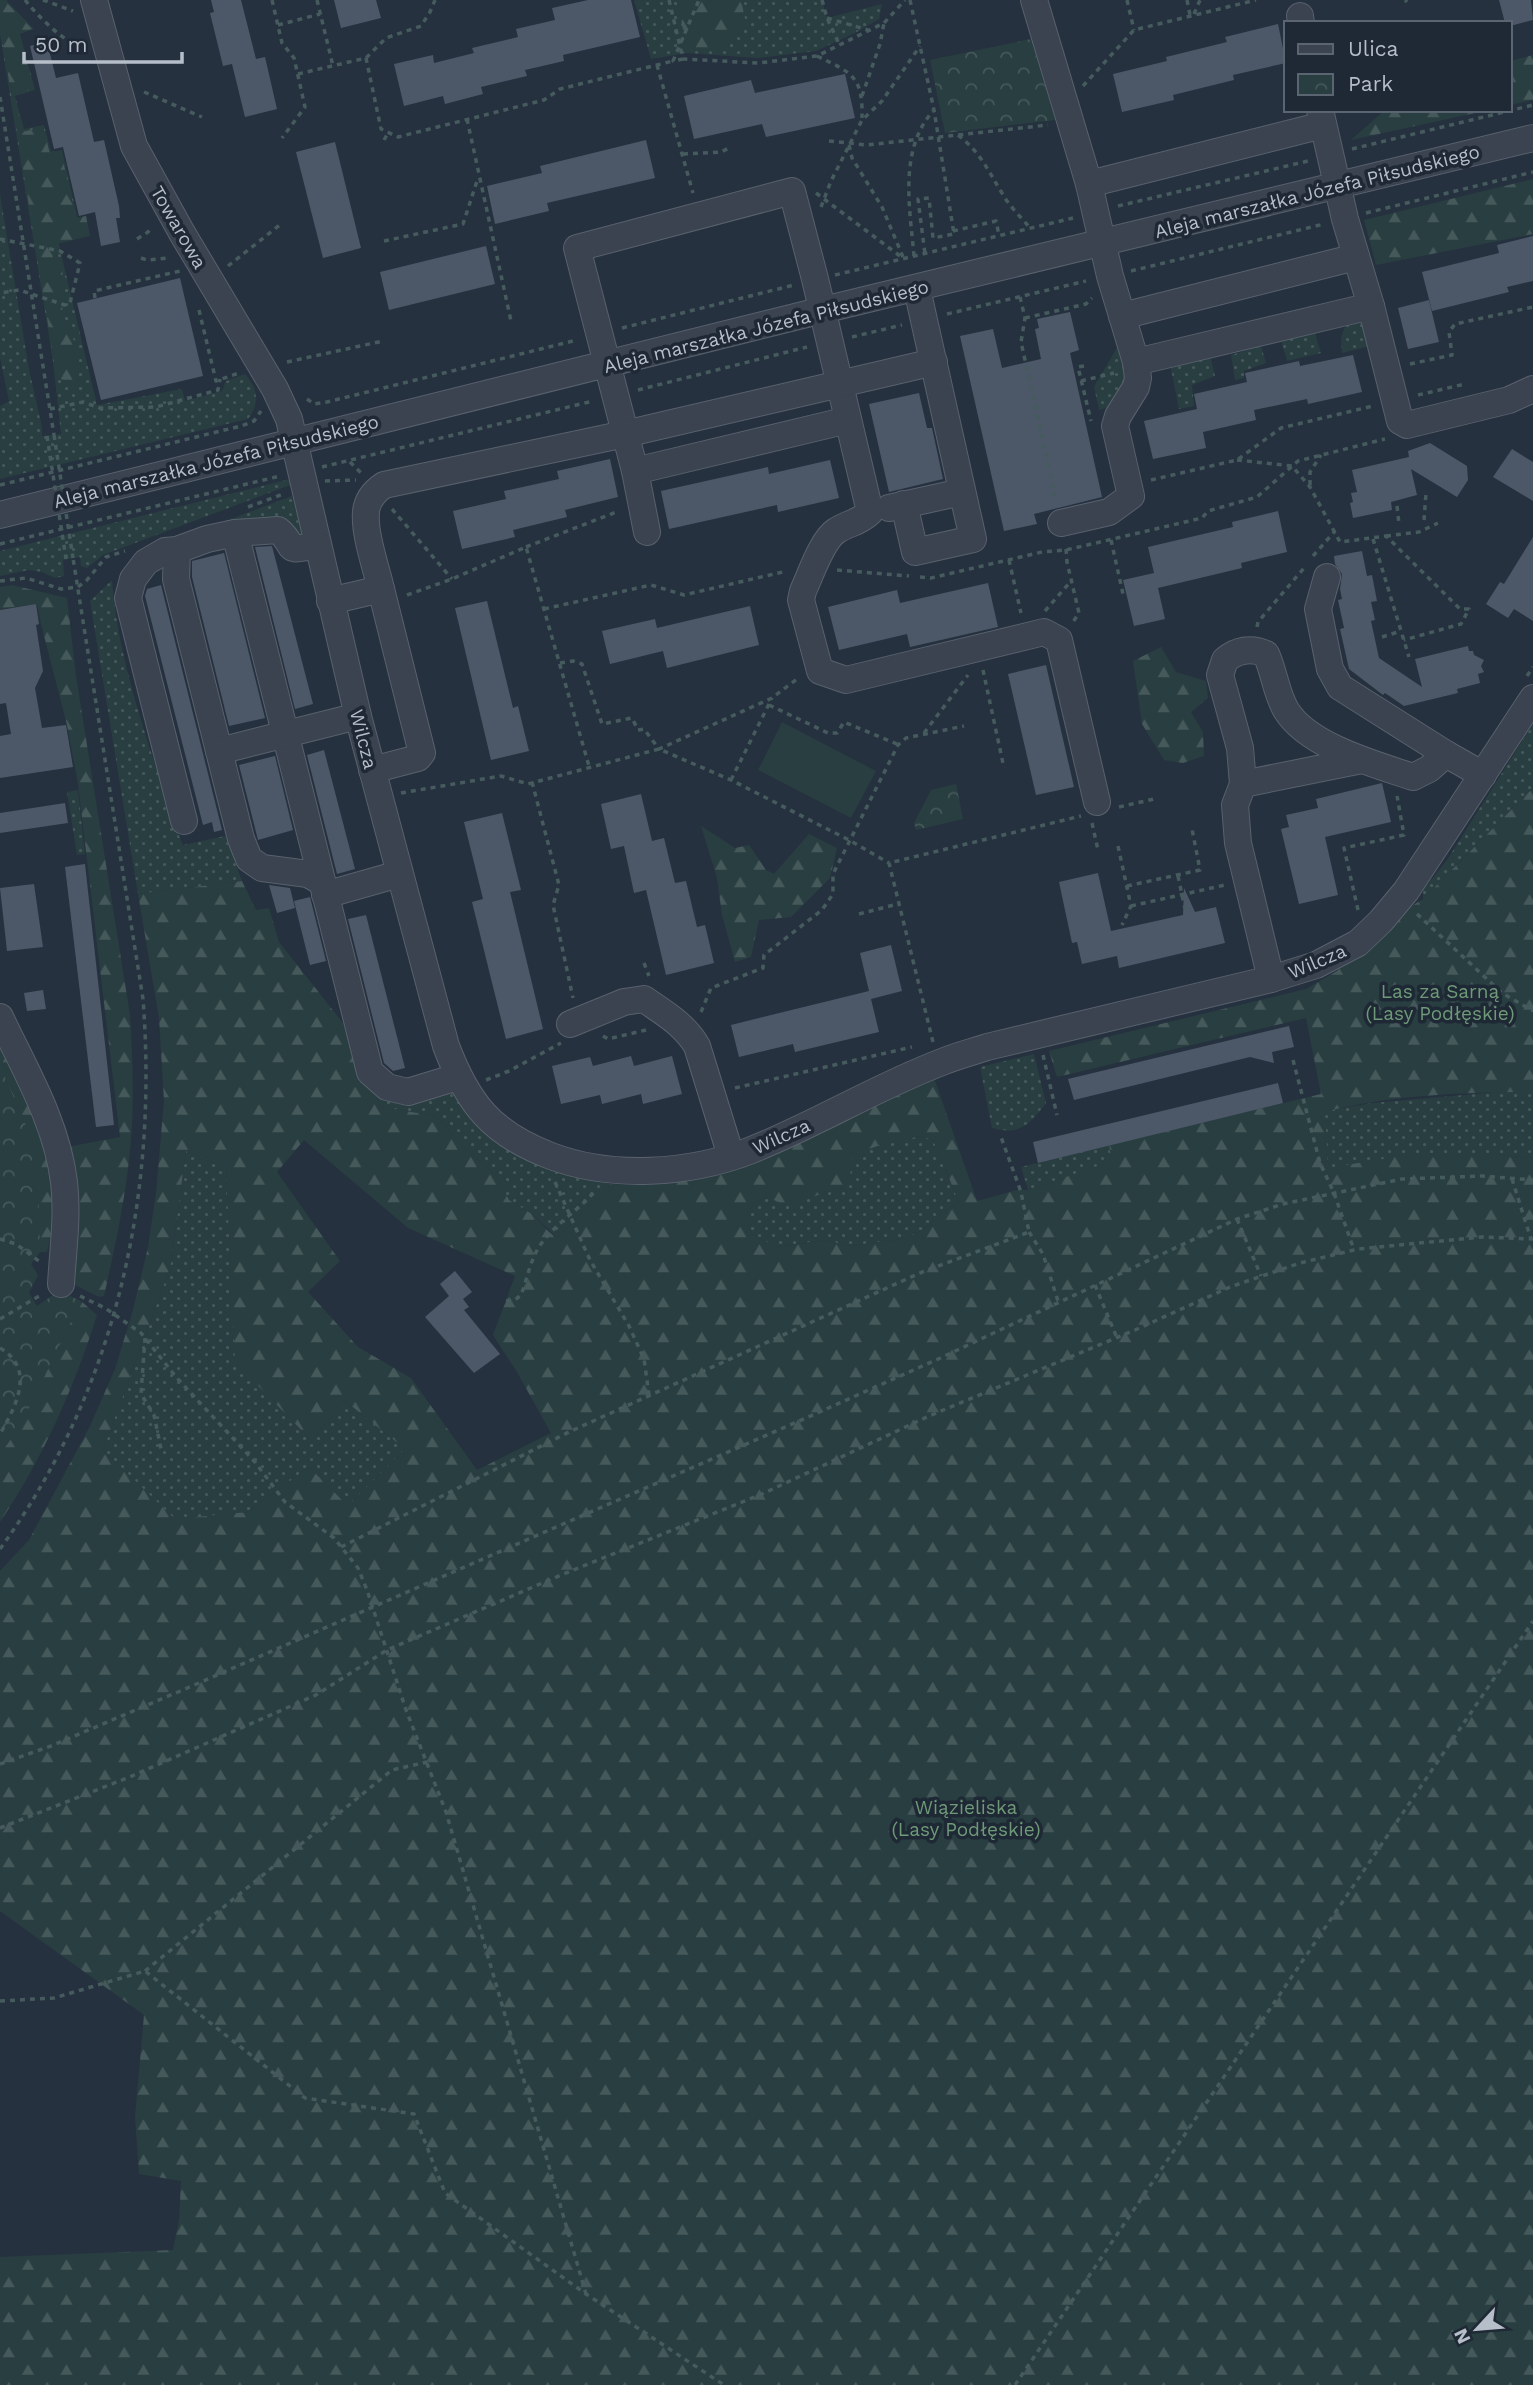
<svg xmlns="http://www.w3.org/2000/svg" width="1533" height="2385" viewBox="0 0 1533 2385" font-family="'Work Sans',sans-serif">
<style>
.grass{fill:url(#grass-dots)}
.forest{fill:url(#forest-firs);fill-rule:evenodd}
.park{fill:url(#park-crowns)}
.pitch{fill:#283e40}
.building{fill:#4c5868}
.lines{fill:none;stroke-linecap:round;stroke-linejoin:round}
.minor-casing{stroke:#58616d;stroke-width:28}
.path{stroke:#465b5d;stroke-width:3.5;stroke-dasharray:5 5;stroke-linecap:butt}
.minor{stroke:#3a434f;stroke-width:26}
.path-bridge{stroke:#465b5d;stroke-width:3.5;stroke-dasharray:5 5;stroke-linecap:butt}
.labels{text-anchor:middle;stroke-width:7;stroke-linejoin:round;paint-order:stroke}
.street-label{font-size:19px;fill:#b6beca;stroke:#1f2835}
.park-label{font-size:19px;fill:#6e9a78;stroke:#1f2835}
</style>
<defs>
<pattern id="grass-dots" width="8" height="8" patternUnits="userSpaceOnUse" patternTransform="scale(1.75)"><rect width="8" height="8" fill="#283e40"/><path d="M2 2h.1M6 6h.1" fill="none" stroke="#45585a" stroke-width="1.8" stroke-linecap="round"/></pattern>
<pattern id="forest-firs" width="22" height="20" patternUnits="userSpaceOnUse" patternTransform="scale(1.75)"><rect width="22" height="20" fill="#283e40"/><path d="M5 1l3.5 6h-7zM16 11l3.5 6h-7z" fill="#45585a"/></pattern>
<pattern id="park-crowns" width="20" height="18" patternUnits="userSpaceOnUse" patternTransform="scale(1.75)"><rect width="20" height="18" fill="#283e40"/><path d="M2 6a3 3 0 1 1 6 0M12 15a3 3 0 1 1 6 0" fill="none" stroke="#45585a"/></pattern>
</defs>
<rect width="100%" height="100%" fill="#26313f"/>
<g class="grass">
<path d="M0 0H6L34 29 20 34 35 90 15 96 24 129 44 125 51 152 62 150 78 221 55 228 97 405 182 389 185 401 222 391 226 381 245 374C258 388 260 404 248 419L0 479V406L9 401 0 358V194L29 369 42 427V436L61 434 53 361 0 34Z"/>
<path d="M634 0H822L827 18 882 4 879 19 855 33 816 51 757 58 687 53 651 59Z"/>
<path d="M1355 321H1363L1374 345 1342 353 1341 337 1346 325Z"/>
<path d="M1315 333 1321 353 1287 361 1281 340Z"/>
<path d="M1118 346 1127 381 1110 407 1099 410 1094 387Z"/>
<path d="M1261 346 1266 363 1244 371V378L1235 380 1231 355Z"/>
<path d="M1210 355 1215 376 1192 385 1194 406 1179 409 1170 364Z"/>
<path d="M290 479 293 484 103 555 87 568 81 566 80 557 63 560 64 576 55 578 42 572 29 570 0 576V551Z"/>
<path d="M292 496 304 542 199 531Z"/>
<path d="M112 580C118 663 149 742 173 821L183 845 225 836 242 881 138 894 90 601Z"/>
<path d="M1533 724V788L1423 899V890L1447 860Z"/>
<path d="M78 790 85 854 77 855 67 792Z"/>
<path d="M1034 1054 1046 1103C1030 1124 1020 1136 992 1128L980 1067Z"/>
<path d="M362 1074 449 1086 560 1171 611 1184 557 1238 535 1216 509 1200 497 1177 461 1144 436 1116 381 1107Z"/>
<path d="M1498 1092H1533V1158L1499 1155H1407L0 1719 1325 1111 1372 1103Z"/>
<path d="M921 1136 933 1140 959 1202 945 1211 923 1230 907 1238 850 1246 825 1240 776 1247 752 1234 745 1216 756 1202 768 1197 816 1195 843 1188C846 1178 846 1162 854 1155 865 1145 905 1139 921 1136Z"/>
<path d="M1109 1145 1113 1161 1028 1190 1021 1167Z"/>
<path d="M186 1151 226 1168 236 1362 312 1441 344 1400 405 1449 347 1507 309 1467 248 1512 175 1520 103 1450 170 1268Z"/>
</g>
<g class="forest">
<path d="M0 0H4L32 29 18 33 34 89 14 94 22 132 43 127 50 154 61 152 76 218 86 216 90 236 56 244 53 258 61 261 64 284 62 302 63 317 76 345 79 383 68 385 56 374 0 25Z"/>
<path d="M677 0H741L746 23 719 52 687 49Z"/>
<path d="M1533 55V100L1510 105V61Z"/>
<path d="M1385 110H1489L1351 140Z"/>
<path d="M1533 179V234L1376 265 1364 220Z"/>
<path d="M12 585 67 598 76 676 130 1015C132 1051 134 1087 132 1124 129 1182 117 1239 104 1296L99 1297 71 1283 67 1147 120 1137 78 784 67 725 41 624 37 604 0 609V587Z"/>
<path d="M1161 647 1176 672 1206 681 1208 698 1191 712 1203 732 1204 756 1183 763 1164 760 1142 724 1133 661Z"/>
<path d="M1533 788V1092C1466 1092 1389 1095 1325 1112L1328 1168 1407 1155H1499L1533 1158V2385H0V2257L173 2250 179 2220 181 2181 139 2174 135 2117 144 2015 0 1911V1571L29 1540 90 1426 115 1369 133 1310 148 1247 156 1193 164 1101 159 1018 138 894 242 881 256 910 269 908 279 942 343 1023 362 1074 381 1107 436 1116 461 1144 497 1177 509 1200 535 1216 548 1231 557 1238 611 1184 647 1185 704 1175 934 1078 977 1201 1017 1190H1028L1112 1161 1109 1145 1321 1094 1306 1018 1057 1077 1049 1051 1306 989 1337 971 1397 915 1423 899ZM921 1136 933 1140 959 1202 945 1211 923 1230 907 1238 850 1246 825 1240 777 1247 752 1234 745 1216 756 1202 768 1197 784 1205 843 1188 852 1181 849 1164 855 1154 886 1143ZM304 1140 408 1228 515 1276 493 1335 517 1372 551 1433 477 1470 411 1378 358 1347 308 1292 340 1261 277 1172ZM186 1151 226 1168 235 1362 312 1441 344 1400 405 1449 348 1506 309 1467 248 1512 175 1519 103 1450 170 1268Z"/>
<path d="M701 826 735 848 749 845 766 870 774 874 809 834 837 848 830 878 791 917 759 920 751 957 735 962 722 915 717 878Z"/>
<path d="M0 1047C33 1112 69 1178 47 1252H40L36 1248 0 1071Z"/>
<path d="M81 1301 97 1315C74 1388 43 1458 0 1522V1454L18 1429Z"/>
</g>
<g class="park">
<path d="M1031 39 1055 120 945 133 930 60Z"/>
<path d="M956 784 963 819 916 830 914 823 931 790Z"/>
<path d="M0 1066 37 1150 40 1252 31 1264 38 1275 29 1293 37 1306 59 1291 81 1301 20 1427 0 1454Z"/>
</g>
<path class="pitch" d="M782 722 876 771 851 818 758 770Z"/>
<g class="building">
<path d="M211 0H241L256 59 265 57 277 109 245 117 232 64 223 66 210 13 214 12Z"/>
<path d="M334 0H376L381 18 341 28Z"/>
<path d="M588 0H631L640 37 563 55 564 61 525 70 527 76 481 87 483 94 445 104 443 96 404 106 394 64 433 55 434 63 474 53 472 48 518 37 516 29 555 20 552 8Z"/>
<path d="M1499 0H1531L1533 20 1510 26V23H1505Z"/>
<path d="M1278 24 1286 63 1233 75 1234 80 1173 95 1174 100 1122 112 1113 74 1167 61 1166 57 1227 42 1225 37Z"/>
<path d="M47 42 56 78 78 73 94 142 104 140 119 206 120 218H116L120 242 101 246 95 212 79 216 63 147 54 149 30 46Z"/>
<path d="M845 74 855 118 766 137 762 124 694 139 684 96 751 80 755 93Z"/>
<path d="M646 140 655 178 547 203 549 211 495 224 487 186 542 173 540 166Z"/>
<path d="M335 142 361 248 323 258 296 152Z"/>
<path d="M1533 236V281L1507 287 1509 292 1432 311 1422 272 1499 253 1497 245Z"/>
<path d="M486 246 495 284 389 310 380 272Z"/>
<path d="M180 278 203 376 101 400 77 303Z"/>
<path d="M1429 300 1439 342 1408 349 1398 308Z"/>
<path d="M1070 312 1079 350 1070 353 1102 497 1034 514 1037 524 1004 531 960 336 993 329 1002 368 1041 359 1035 329 1039 328 1037 319Z"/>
<path d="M1353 355 1362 392 1308 404 1307 399 1254 410 1256 420 1203 432 1206 448 1153 459 1144 421 1197 409 1194 394 1247 382 1245 373 1299 361 1300 366Z"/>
<path d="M919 393 927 428H932L943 479 889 492 869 404Z"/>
<path d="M1430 443 1467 466 1468 480 1457 497 1411 469 1417 495 1391 502 1392 510 1353 518 1350 503 1353 502 1351 493 1357 492 1352 470 1409 457 1408 451Z"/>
<path d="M1512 449 1533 462V501L1493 477Z"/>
<path d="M610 459 618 497 565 510 567 517 513 530 515 537 462 549 453 511 506 499 504 491 559 479 557 471Z"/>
<path d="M830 460 839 498 778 512 777 505 669 529 661 491 768 467 769 474Z"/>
<path d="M1278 511 1287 552 1241 563 1242 568 1158 588 1165 619 1134 626 1123 580 1154 573 1148 547 1233 527 1232 522Z"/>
<path d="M1533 537V621L1514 609 1508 618 1486 604 1500 582 1504 584Z"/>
<path d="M272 546 313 704 295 709 255 547Z"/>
<path d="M1362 551 1367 576 1372 575 1377 601 1371 602 1375 620 1371 621 1379 658 1422 687 1415 659 1468 646 1469 651H1473L1474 655 1484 660 1481 666 1484 672 1478 674 1480 683 1457 689 1458 693 1404 706 1385 693 1383 695 1349 669 1340 629 1344 628 1338 600 1342 599 1340 589 1342 574 1335 564 1334 556Z"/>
<path d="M224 553 265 718 229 726 192 577V561Z"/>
<path d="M988 583 998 627 910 647 907 634 839 650 828 607 897 590 900 603Z"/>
<path d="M161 585 222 830 214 832 212 822 203 825 145 596 147 589Z"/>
<path d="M487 601 513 708 518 706 529 751 491 760 455 608Z"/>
<path d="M36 604 39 624 36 625 43 671 35 688 42 728 66 725 73 767 0 778V736L11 734 6 703 0 704V610Z"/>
<path d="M750 606 759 645 667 668 663 651 610 664 602 631 655 619 657 628Z"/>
<path d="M1046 665 1074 787 1036 795 1008 674Z"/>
<path d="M324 750 355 869 337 874 307 755Z"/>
<path d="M275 756 293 830 258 840 239 765Z"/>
<path d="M1382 783 1391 822 1325 837 1338 895 1299 904 1281 829 1289 827 1286 815 1318 808 1316 799Z"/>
<path d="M641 794 652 841 664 838 675 883 686 881 697 927 705 925 714 963 666 975 646 890 634 893 624 846 611 849 601 804Z"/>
<path d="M65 803 68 823 0 833V813Z"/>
<path d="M502 813 521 890 510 892 543 1029 506 1039 472 902 483 899 464 822Z"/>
<path d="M85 864 114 1125 96 1127 65 867Z"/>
<path d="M1098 873 1111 931 1183 915 1184 888 1195 912 1216 907 1225 943 1119 968 1117 956 1082 964 1077 942 1072 943 1059 882Z"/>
<path d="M34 884 43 947 7 951 0 888Z"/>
<path d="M269 885 290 888 295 908 277 913Z"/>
<path d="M310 897 326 961 310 965 294 901Z"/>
<path d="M366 915 405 1068 393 1071 384 1063 348 919Z"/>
<path d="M891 945 902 991 871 999 879 1032 795 1052 793 1044 739 1057 731 1025 869 991 860 953Z"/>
<path d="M43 990 46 1009 27 1011 24 993Z"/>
<path d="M1289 1026 1294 1047 1272 1052 1274 1063 1250 1057 1074 1100 1068 1079Z"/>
<path d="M631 1056 634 1066 672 1056 682 1094 643 1104 641 1094 602 1104 600 1095 561 1104 552 1066 590 1057 593 1066Z"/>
<path d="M1278 1083 1283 1103 1038 1163 1033 1142Z"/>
<path d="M455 1271 472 1292 463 1299 469 1307 464 1310 500 1354 474 1373 425 1317 449 1296 440 1284Z"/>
</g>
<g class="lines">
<defs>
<g id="minor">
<path d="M94 0 134 146 182 233 275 389 289 419 358 716 446 1046C468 1104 492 1134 551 1156 612 1179 689 1174 749 1151 815 1125 876 1087 942 1062 956 1056 972 1052 987 1047L1271 979 1316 965 1358 943 1381 921 1406 891 1533 698"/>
<path d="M1034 0 1089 184 1110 276 1136 362 1138 378 1136 387 1118 416 1115 426 1131 496 1109 512 1061 523"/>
<path d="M1300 16 1301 23"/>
<path d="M1089 184 1323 125"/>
<path d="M1371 306 1400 421 1407 425 1509 400 1533 389"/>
<path d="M1122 316 1356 257"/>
<path d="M1136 362 1371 306 1345 219 1320 110"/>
<path d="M635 471 848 420"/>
<path d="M904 504 915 552 973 539 917 289"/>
<path d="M889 508 962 492"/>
<path d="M0 515 823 310 1533 138"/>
<path d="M647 532 635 471 577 248 792 191 815 279 870 512C859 523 848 523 836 531 822 540 810 576 803 591L801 600 820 671 846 680 1044 632 1059 640 1097 802"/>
<path d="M235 533 370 1072 387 1087 408 1092 457 1077"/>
<path d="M177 550 176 579 241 839 249 859 262 868 308 874 322 882"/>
<path d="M1327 577 1318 609 1330 669 1340 687 1446 754 1483 775"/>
<path d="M381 589C376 567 364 534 366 512 367 500 375 491 384 485L625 434 934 362"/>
<path d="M330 601 381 589 422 753 418 758 372 770"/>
<path d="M219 751 358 716"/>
<path d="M1243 784 1362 760"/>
<path d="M184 821 128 598 133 579 146 562 165 551 177 550 207 539 235 533 278 530C299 547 279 553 317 545"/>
<path d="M325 895 399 874"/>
<path d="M1271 979 1238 843 1235 805 1243 784 1240 748 1220 675 1225 660C1237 650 1251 647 1266 654 1274 671 1276 693 1286 710 1308 746 1374 764 1413 777L1429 769 1446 754"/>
<path d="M0 1017C25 1070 57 1123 64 1182 68 1215 63 1250 61 1284"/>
<path d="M570 1024 624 1002 644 999C664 1013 684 1024 697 1046L731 1156"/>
</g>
</defs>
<use href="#minor" class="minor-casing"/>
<g class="path">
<path d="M25 0C39 17 56 34 75 45L81 43"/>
<path d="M43 0 73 11"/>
<path d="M272 0 282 43 294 58 305 107 282 138"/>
<path d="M317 0 333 66"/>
<path d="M669 0 683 59 758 63 817 56 884 23 905 0"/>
<path d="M822 0 827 18 840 46"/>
<path d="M910 0 934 110 954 234 933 238 929 198 918 199 925 254"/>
<path d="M1127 0 1134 30"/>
<path d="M1187 0 1190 15"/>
<path d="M1405 0 1407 2"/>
<path d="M1194 14 1200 0"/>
<path d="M827 18 868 30"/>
<path d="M278 25 320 14"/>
<path d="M817 56C852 73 863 76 862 118"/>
<path d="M366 58 381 129 398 137 544 100 560 89 673 61"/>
<path d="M683 59 673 61 699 0"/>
<path d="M657 65 693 193"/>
<path d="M298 74 366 58 386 38 421 26 430 12 435 0"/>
<path d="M1083 86 1134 30 1256 0"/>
<path d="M144 92 202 117"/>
<path d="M862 96 880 44 884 23"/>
<path d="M0 97 54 435"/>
<path d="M467 119 511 321"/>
<path d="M958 135C981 153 987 169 1002 193 1009 206 1021 217 1030 228"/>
<path d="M384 140 388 133"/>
<path d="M829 141 867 145 1048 125"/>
<path d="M849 145 852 158 882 207 903 257"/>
<path d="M1352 149 1533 105"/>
<path d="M683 154 721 152 729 148"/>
<path d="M816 193 904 259"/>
<path d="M1118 206 1308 161"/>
<path d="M821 207 831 181 862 120 882 101 920 46"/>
<path d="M1366 213 1533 172"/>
<path d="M953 231 996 221 999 235"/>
<path d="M0 239 60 251 80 263 70 303 65 305 19 290 0 293"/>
<path d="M137 239 148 232 151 227"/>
<path d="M384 241 463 224 478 178"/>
<path d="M914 256C910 209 898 149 934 110"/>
<path d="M141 258 147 260 168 258"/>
<path d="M228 266 281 224"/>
<path d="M1131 271 1324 224"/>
<path d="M835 275 1073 218"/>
<path d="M1020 297 1025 318 1021 342 1056 500"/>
<path d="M95 298 94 291 180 271"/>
<path d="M199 310 216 381 239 373"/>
<path d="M947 314 1086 281"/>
<path d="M1025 318 1086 304 1092 298"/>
<path d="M622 328 794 285"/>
<path d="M852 337 902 325"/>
<path d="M287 362 383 341"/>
<path d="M1410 364 1452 355 1449 332 1455 324 1533 307"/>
<path d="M1084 366 1078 367 1091 421"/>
<path d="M1081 381 1114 373"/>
<path d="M638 390 807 347"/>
<path d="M1418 395 1465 384"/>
<path d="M307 399 314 404 327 402 577 340"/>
<path d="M50 409 83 402 100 408 156 407 218 390 220 379"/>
<path d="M1237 460 1292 466 1310 487 1340 542 1386 536 1460 609H1469L1461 624 1404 640"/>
<path d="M350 462 362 474"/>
<path d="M322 467 593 401"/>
<path d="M1151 480 1237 460 1281 428 1373 406"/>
<path d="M325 481 356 480"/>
<path d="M0 485 241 426 254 421 261 411"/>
<path d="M1310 485V472L1321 455"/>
<path d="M1397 506 1399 524"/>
<path d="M248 507 283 494"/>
<path d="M392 509 452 579"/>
<path d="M1424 520 1426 493"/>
<path d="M1386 536 1419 532 1438 523"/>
<path d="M1373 539 1409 657"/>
<path d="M1111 540 1123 594"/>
<path d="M0 544 280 476"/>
<path d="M526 547 619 511"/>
<path d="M1066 549 1067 562 1079 613 1073 622"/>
<path d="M1313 556 1335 531"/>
<path d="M1009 560 1021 613"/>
<path d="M837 570 909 576"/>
<path d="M920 577 931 578 1042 552 1066 550 1202 518 1208 511 1257 497 1298 461 1385 439"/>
<path d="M0 581 26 578 61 589 78 587 87 580 106 557 125 551"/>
<path d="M407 595 452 579 526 547 589 766"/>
<path d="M544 609 651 585 684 595 787 571"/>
<path d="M1045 611 1071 581"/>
<path d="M1257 627 1258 622 1304 568"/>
<path d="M1382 637 1401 631"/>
<path d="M560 663 573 661 582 664 602 724 632 718 638 730 644 729 659 749 772 698 797 679"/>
<path d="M983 670 1004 768"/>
<path d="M1527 676 1533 667"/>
<path d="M769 705 828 733H837L844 722 897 744"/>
<path d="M924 733 968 675"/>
<path d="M731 780 772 698"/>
<path d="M532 782 559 885 553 905 573 998"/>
<path d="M401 793 501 776 528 784 659 749 731 780 849 840 889 863"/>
<path d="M1119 807 1154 799"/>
<path d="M1092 823 1098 850"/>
<path d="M1118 846 1131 906 1122 925"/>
<path d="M1178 876 1185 909"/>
<path d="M1127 886 1200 870 1192 829"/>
<path d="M1131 906 1225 885"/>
<path d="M1358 910 1344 848 1404 835 1397 796"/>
<path d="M859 914 898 904"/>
<path d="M1417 914 1502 993 1533 1011"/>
<path d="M644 963 649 976"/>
<path d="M701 1012 711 988 763 968 764 955 822 910 833 894V874L898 745 906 738 964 726"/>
<path d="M603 1036 608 1039 646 1030"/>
<path d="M933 1042 889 863 1081 816"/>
<path d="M1043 1055 1057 1115"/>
<path d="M1293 1060 1320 1163 1334 1193 1354 1250"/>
<path d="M486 1080 509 1071 561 1043"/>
<path d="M735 1088 912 1047"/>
<path d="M1512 1179 1531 1239"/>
<path d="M555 1182 590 1260 629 1326 644 1359 649 1395"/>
<path d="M1237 1219 1261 1276"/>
<path d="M1029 1232 1043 1254 1058 1301"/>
<path d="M0 1239 16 1244 40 1262"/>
<path d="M1095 1285 1117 1338"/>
<path d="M80 1296 105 1308 141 1333 176 1377 255 1462 285 1502 334 1538 358 1568 367 1590 406 1710 446 1812 586 2294"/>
<path d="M506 1301 515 1300 521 1295C527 1280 530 1261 539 1247 553 1225 578 1211 595 1191"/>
<path d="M0 1319 41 1295"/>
<path d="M145 1338 141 1394 154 1415 161 1449"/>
<path d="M0 1348C36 1369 16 1406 0 1434"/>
<path d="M341 1547 569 1432 920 1273 1029 1232 1021 1192 1001 1137"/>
<path d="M0 1549C117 1388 158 1194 143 999L73 558"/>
<path d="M0 1764 51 1746 199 1683 797 1422 936 1360 1237 1219 1283 1204 1402 1179 1482 1176 1533 1180"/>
<path d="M0 1828 132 1776 316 1695 387 1650 561 1575 762 1494 929 1416 1135 1330 1230 1287 1300 1263 1358 1249 1482 1237 1533 1239"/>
<path d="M145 1971 392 1770 427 1762"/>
<path d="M0 2001 54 1998 145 1971 305 2098 414 2114 445 2193 586 2294 724 2385"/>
<path d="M1015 2385 1533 1621"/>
</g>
<use href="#minor" class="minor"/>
<g class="path-bridge">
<path d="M54 435 73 558"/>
<path d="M47 436 66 559"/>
</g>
</g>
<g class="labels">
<g class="street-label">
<text transform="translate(1317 191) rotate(-14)" y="7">Aleja marszałka Józefa Piłsudskiego</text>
<text transform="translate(179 227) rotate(60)" y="7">Towarowa</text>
<text transform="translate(766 326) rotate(-14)" y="7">Aleja marszałka Józefa Piłsudskiego</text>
<text transform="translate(216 461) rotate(-14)" y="7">Aleja marszałka Józefa Piłsudskiego</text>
<text transform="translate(364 739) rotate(76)" y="7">Wilcza</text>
<text transform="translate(1317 961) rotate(-23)" y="7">Wilcza</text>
<text transform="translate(781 1136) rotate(-24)" y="7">Wilcza</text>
</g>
<g class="park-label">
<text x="1440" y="998">Las za Sarną<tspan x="1440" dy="22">(Lasy Podłęskie)</tspan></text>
<text x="966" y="1814">Wiązieliska<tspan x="966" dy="22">(Lasy Podłęskie)</tspan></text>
</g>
</g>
<rect x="1284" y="21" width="228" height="91" fill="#1f2835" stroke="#5b6471" stroke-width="2"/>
<rect x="1298" y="44" width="35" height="10" fill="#3a434f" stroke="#5b6471" stroke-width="2"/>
<text x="1348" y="56" font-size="21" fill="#b6beca">Ulica</text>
<rect x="1298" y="74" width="35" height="21" fill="url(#park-crowns)" stroke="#5b6471" stroke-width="2"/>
<text x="1348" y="91" font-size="21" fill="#b6beca">Park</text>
<g transform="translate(1477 2329) rotate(244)" stroke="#1f2835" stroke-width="5" paint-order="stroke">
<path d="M0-5L12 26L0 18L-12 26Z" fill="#b6beca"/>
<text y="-10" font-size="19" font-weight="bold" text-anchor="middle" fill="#b6beca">N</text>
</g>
<path d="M24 52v10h158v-10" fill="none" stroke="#b6beca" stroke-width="3.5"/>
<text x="35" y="52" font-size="21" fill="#b6beca" stroke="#1f2835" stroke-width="5" paint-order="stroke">50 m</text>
</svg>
